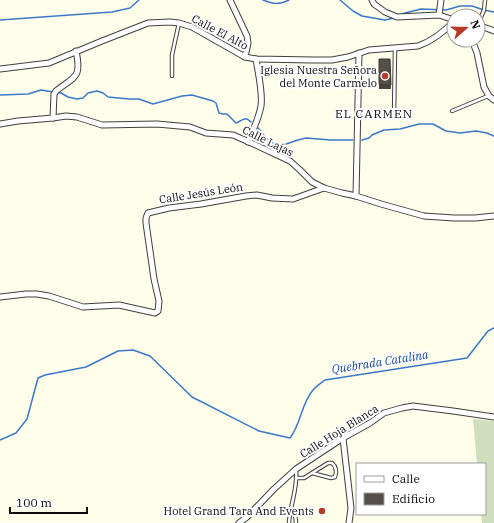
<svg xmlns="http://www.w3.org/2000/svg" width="494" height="523" viewBox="0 0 494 523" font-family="'IBM Plex Serif',serif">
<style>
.cemetery{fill:#cfdfbe}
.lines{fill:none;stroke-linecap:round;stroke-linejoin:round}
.stream{stroke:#3b78c9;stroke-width:1.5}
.service-casing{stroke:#3f3f3f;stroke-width:4.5}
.minor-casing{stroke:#3f3f3f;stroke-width:7}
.service{stroke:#fff;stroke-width:2.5}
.minor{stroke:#fff;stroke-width:5}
.wall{fill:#48443f}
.building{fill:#544f49;stroke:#3b3733}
.poi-dot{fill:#b83a28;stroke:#fff;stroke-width:1.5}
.labels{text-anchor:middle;stroke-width:4;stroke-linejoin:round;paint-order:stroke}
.street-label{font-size:11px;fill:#0c0c0c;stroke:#fff}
.poi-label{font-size:11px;fill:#0c0c0c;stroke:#fff;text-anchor:end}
.neighbourhood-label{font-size:12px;letter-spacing:1px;fill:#0c0c0c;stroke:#fff}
.water-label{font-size:12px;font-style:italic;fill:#194c9a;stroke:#fff}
</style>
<rect width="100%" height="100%" fill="#fffeeb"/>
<path class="cemetery" d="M473 419 494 421V523H482L481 514H485V464H477Z"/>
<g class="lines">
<g class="stream">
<path d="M263 0C273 4 279 5 289 0"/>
<path d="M340 0 353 11 362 16 385 20 394 18"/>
<path d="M401 15 405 13 421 9 446 10 460 6H472L484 10 494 12"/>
<path d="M0 20 112 12 130 8 139 0"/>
<path d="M57 92 61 93 68 97 77 99 83 98 88 93 97 91 103 93 108 97 129 99H139L153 104 182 96 192 95 213 101 216 103 219 113 223 114H227L236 123C243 121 244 115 251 122"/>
<path d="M0 95 28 94 41 90 53 92"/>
<path d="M258 128 268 140 276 145H283L298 140 306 138 331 140H353"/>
<path d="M362 140 369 138 372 135 384 130 400 129 419 124H433L446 131 460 133 476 131 487 133 494 136"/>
<path d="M0 440 16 433 27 419 38 378 45 375 86 367 118 351 133 350 150 356 192 397 259 431 290 438C301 424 301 404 313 390 316 386 321 383 325 380L467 358 488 331 494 328"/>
</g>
<defs>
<g id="service">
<path d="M478 24 484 10 485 0"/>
<path d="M172 76V55L179 23"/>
<path d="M452 111 488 96"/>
<path d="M394 117 395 48"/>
<path d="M296 478H304L328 463H332C336 466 337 472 335 477L331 478 312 473"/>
<path d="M290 513 295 514 296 523"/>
<path d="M289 523C290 505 298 488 296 470"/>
</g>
<g id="minor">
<path d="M230 0 247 36 248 43 245 57"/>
<path d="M372 0 374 4 385 12 397 17 439 15 454 20"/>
<path d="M439 15 441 0"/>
<path d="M478 25 494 31"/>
<path d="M472 40 477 53 484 87 489 96 494 100"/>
<path d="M0 69 49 63 102 41 148 23 170 22 179 23 192 27 245 57 256 59 313 60H332L348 57 369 50 418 46C432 41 444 32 454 21"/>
<path d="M53 118 54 94 56 91C75 76 82 78 76 51"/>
<path d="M0 124 18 121 53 118 66 116 77 117 102 125 157 124 190 127 206 133 233 135 247 141 290 161 300 170 312 182 324 188 342 193 356 196 381 204 424 216 454 218H475L494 216"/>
<path d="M248 142C253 130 259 118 261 106 263 93 258 72 256 59"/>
<path d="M356 196 359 53"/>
<path d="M0 297 26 294H37L49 296 83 307 119 305 155 313 158 311 159 301 154 279 146 223V218L148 213 169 208 201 204 246 196 257 195 272 198 293 199 324 188"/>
<path d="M343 438 351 508 349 523"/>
<path d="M239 523 247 517 274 489 296 469 343 438 370 423 384 413 402 408 413 406 453 411 494 417"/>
</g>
</defs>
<use href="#service" class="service-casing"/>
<use href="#minor" class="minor-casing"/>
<use href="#service" class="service"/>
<use href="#minor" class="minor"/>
</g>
<path class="wall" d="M379 59H390L391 89H379Z"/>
<path class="building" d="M379 59H390L391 85H379Z"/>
<g class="poi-dot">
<circle cx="385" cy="76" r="4"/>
<circle cx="322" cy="511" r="4"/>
</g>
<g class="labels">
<g class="street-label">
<text transform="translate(220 32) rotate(28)" y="4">Calle El Alto</text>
<text transform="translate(268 141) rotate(26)" y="4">Calle Lajas</text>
<text transform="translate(201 193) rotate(-9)" y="4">Calle Jesús León</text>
<text transform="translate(339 431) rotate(-32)" y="4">Calle Hoja Blanca</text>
</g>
<g class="poi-label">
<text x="377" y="74">Iglesia Nuestra Señora<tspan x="377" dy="13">del Monte Carmelo</tspan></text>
<text x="314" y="515">Hotel Grand Tara And Events</text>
</g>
<g class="neighbourhood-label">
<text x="374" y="118">EL CARMEN</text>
</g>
<g class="water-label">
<text transform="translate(380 362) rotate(-9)" y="4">Quebrada Catalina</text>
</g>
</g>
<rect x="356" y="463" width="130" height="52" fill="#ffffff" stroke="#9e9e9e"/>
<rect x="364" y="476" width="20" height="6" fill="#ffffff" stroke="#9e9e9e"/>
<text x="392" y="483" font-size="12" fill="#0c0c0c">Calle</text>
<rect x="364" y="493" width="20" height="12" fill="#544f49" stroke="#9e9e9e"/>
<text x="392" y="503" font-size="12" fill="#0c0c0c">Edificio</text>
<g transform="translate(466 28) rotate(70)"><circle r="19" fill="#ffffff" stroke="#9e9e9e"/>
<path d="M0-3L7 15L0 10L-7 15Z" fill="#b83a28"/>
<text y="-6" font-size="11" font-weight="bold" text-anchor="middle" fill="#0c0c0c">N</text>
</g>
<path d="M10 507v6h77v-6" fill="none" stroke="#0c0c0c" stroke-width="2"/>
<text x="16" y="507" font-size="12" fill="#0c0c0c" stroke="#ffffff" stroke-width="3" paint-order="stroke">100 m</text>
</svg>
